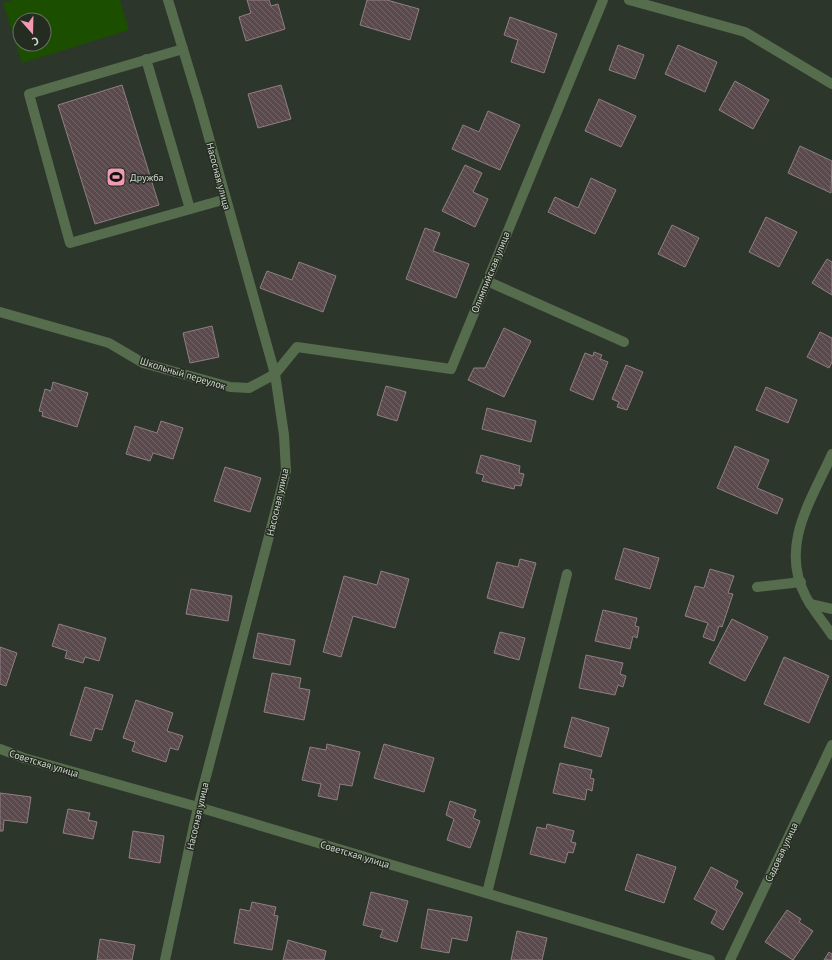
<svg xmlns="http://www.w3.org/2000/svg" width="832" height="960" viewBox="0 0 832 960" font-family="'PT Sans',sans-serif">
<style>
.pitch{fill:#1c4e00;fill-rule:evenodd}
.building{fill:url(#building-back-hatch);stroke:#907e83}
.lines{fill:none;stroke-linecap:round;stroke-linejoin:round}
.service{stroke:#566d4d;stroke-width:10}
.minor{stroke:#566d4d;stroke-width:10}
.labels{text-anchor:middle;stroke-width:3;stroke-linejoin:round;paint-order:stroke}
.street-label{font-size:10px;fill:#d2d7d0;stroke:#242c21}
.poi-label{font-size:10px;fill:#d2d7d0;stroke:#242c21;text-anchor:start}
</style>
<defs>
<pattern id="building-back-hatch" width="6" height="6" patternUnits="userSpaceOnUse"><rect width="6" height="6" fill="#5a4a4e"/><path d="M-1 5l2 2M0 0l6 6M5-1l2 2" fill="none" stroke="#716366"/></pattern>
</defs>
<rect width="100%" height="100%" fill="#2d362b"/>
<path class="pitch" d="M13 0H120L129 30 22 63 3 3ZM20 20H44V44H20Z"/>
<g class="building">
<path d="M247 0H269L271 6 278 4 285 29 246 41 239 17 251 13Z"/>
<path d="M367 0H387L419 9 410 40 360 25Z"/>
<path d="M510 17 557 34 544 73 511 62 518 40 504 35Z"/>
<path d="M618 45 644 55 635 79 609 70Z"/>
<path d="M678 45 717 62 705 92 665 74Z"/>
<path d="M735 81 769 100 753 129 719 110Z"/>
<path d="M122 85 159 205 95 224 58 105Z"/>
<path d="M281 85 291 119 258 128 248 94Z"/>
<path d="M599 99 636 116 621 147 585 131Z"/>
<path d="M488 111 520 125 500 170 452 149 463 125 479 132Z"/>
<path d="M800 146 832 161 831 193 788 173Z"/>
<path d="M465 165 482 173 473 192 488 199 475 227 442 211Z"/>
<path d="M591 178 616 190 595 234 548 212 555 197 578 208Z"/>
<path d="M766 217 797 232 779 267 749 252Z"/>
<path d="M672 225 699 238 685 267 658 254Z"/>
<path d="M425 228 440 233 433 251 469 264 456 298 406 279Z"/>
<path d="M827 259 832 262V295L812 283Z"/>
<path d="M299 262 336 276 323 312 260 288 267 271 292 280Z"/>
<path d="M212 326 219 357 190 363 183 333Z"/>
<path d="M504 328 531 341 504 397 468 380 474 368H485Z"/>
<path d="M820 332 832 338V362L829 368 807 357Z"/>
<path d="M594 352 602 355 600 359 608 362 593 400 570 390 585 353 593 356Z"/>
<path d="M626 365 643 372 627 410 617 407 619 402 612 399Z"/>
<path d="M53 382 88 393 77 427 42 416 43 412 39 411 45 389 51 391Z"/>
<path d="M386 386 406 392 397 421 377 415Z"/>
<path d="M766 387 797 400 788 423 756 410Z"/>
<path d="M487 408 536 421 531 442 482 429Z"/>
<path d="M161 421 183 428 173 459 153 453 150 461 126 454 135 426 157 433Z"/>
<path d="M735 446 769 460 757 488 783 499 777 514 717 488Z"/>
<path d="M481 455 520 466 519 473 524 474 521 486 515 485 514 489 482 481 484 475 476 473Z"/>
<path d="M225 467 261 478 250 512 214 501Z"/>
<path d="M624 548 659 558 650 589 615 579Z"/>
<path d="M520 559 536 563 523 608 487 598 497 562 518 567Z"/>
<path d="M710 569 734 576 728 593 733 594 722 627 719 626 714 641 703 637 708 623 685 616 695 586 704 588Z"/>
<path d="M381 571 409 579 395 628 353 616 341 657 323 652 344 576 377 585Z"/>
<path d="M191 589 232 596 228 621 186 614Z"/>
<path d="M603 610 637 618 635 626 639 627 637 638 633 636 630 649 595 641Z"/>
<path d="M732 619 768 637 745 681 709 663Z"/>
<path d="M59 624 106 638 99 661 85 657 83 663 65 658 67 651 52 646Z"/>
<path d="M500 632 525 638 519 660 494 653Z"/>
<path d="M258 633 295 640 290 665 253 658Z"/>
<path d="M0 647 17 653 6 686 0 684Z"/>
<path d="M586 655 623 663 620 674 626 676 623 687 618 685 615 695 579 688Z"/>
<path d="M784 657 829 676 809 723 764 704Z"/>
<path d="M272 673 301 678 299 688 310 690 304 720 264 712Z"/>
<path d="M85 687 113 695 102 730 95 728 91 741 70 735Z"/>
<path d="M136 700 173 713 167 731 183 736 178 750 170 748 166 762 132 751 135 742 123 738Z"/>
<path d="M572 717 609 728 601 757 564 747Z"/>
<path d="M327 744 360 752 352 786 340 784 337 800 318 796 321 784 302 780 310 747 326 750Z"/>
<path d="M384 744 434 758 424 792 374 778Z"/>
<path d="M560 763 592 770 590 778 594 779 592 791 587 789 585 800 553 793Z"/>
<path d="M0 793 31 797 27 823 4 820 3 831H0Z"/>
<path d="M450 801 476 810 473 818 480 821 470 848 447 840 454 819 446 815Z"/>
<path d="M68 809 90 813 88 820 97 822 93 839 63 833Z"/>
<path d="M547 824 574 831 571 842 576 843 573 853 568 852 565 863 530 854 537 827 546 829Z"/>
<path d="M133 831 164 836 160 863 129 858Z"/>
<path d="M637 854 676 867 664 903 625 890Z"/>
<path d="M711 867 738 881 735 888 743 893 723 930 711 923 717 911 694 899Z"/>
<path d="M371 892 408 901 397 942 380 937 383 930 363 925Z"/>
<path d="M252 902 276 907 274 915 278 916 272 950 234 943 240 909 250 911Z"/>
<path d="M428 909 472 917 467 941 452 938 449 953 421 948Z"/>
<path d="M787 910 801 919 799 922 813 931 793 960 765 942Z"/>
<path d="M517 931 547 938 542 960H511Z"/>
<path d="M100 939 135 945 132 960H97Z"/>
<path d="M288 940 326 951 324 960H283Z"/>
<path d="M829 952 832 954V960H824Z"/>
</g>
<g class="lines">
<g class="service">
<path d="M183 49 29 94 70 243 226 199"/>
<path d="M146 59 190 209"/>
<path d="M487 281 624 342"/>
<path d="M757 587 801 582"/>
<path d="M810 604 832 609"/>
<path d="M487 893 567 574"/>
</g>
<g class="minor">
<path d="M629 0 745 32 832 84"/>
<path d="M0 312 109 343 143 363 230 387 249 388 275 374 297 347 451 369 603 0"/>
<path d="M832 454C811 501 779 546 806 597 813 610 824 623 832 635"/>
<path d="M0 749 24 758 198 807 710 960"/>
<path d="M165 960 198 807 286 471 284 435 275 374 199 102 168 0"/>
<path d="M730 960 832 745"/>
</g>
</g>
<defs>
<symbol id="stadium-square" viewBox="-11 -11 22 22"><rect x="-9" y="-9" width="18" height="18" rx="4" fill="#f19ab3" stroke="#242c21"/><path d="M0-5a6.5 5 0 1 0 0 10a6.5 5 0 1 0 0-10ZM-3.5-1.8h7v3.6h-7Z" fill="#111"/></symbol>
</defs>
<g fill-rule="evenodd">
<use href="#stadium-square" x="105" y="166" width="22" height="22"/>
</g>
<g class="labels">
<g class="street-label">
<text transform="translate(219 176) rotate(75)" y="4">Насосная улица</text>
<text transform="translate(490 272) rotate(-68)" y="4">Олимпийская улица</text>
<text transform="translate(183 373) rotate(17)" y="4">Школьный переулок</text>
<text transform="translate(277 502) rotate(-77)" y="4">Насосная улица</text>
<text transform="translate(44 763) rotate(17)" y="4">Советская улица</text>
<text transform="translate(197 816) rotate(-77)" y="4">Насосная улица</text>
<text transform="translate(781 852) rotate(-65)" y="4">Садовая улица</text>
<text transform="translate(355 854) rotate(17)" y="4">Советская улица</text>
</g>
<g class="poi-label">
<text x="130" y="181">Дружба</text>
</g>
</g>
<g transform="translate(32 32) rotate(160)"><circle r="19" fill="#242c21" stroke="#6a7067"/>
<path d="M0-3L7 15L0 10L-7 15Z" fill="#f19ab3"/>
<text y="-6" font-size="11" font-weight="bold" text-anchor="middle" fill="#d2d7d0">С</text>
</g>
</svg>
